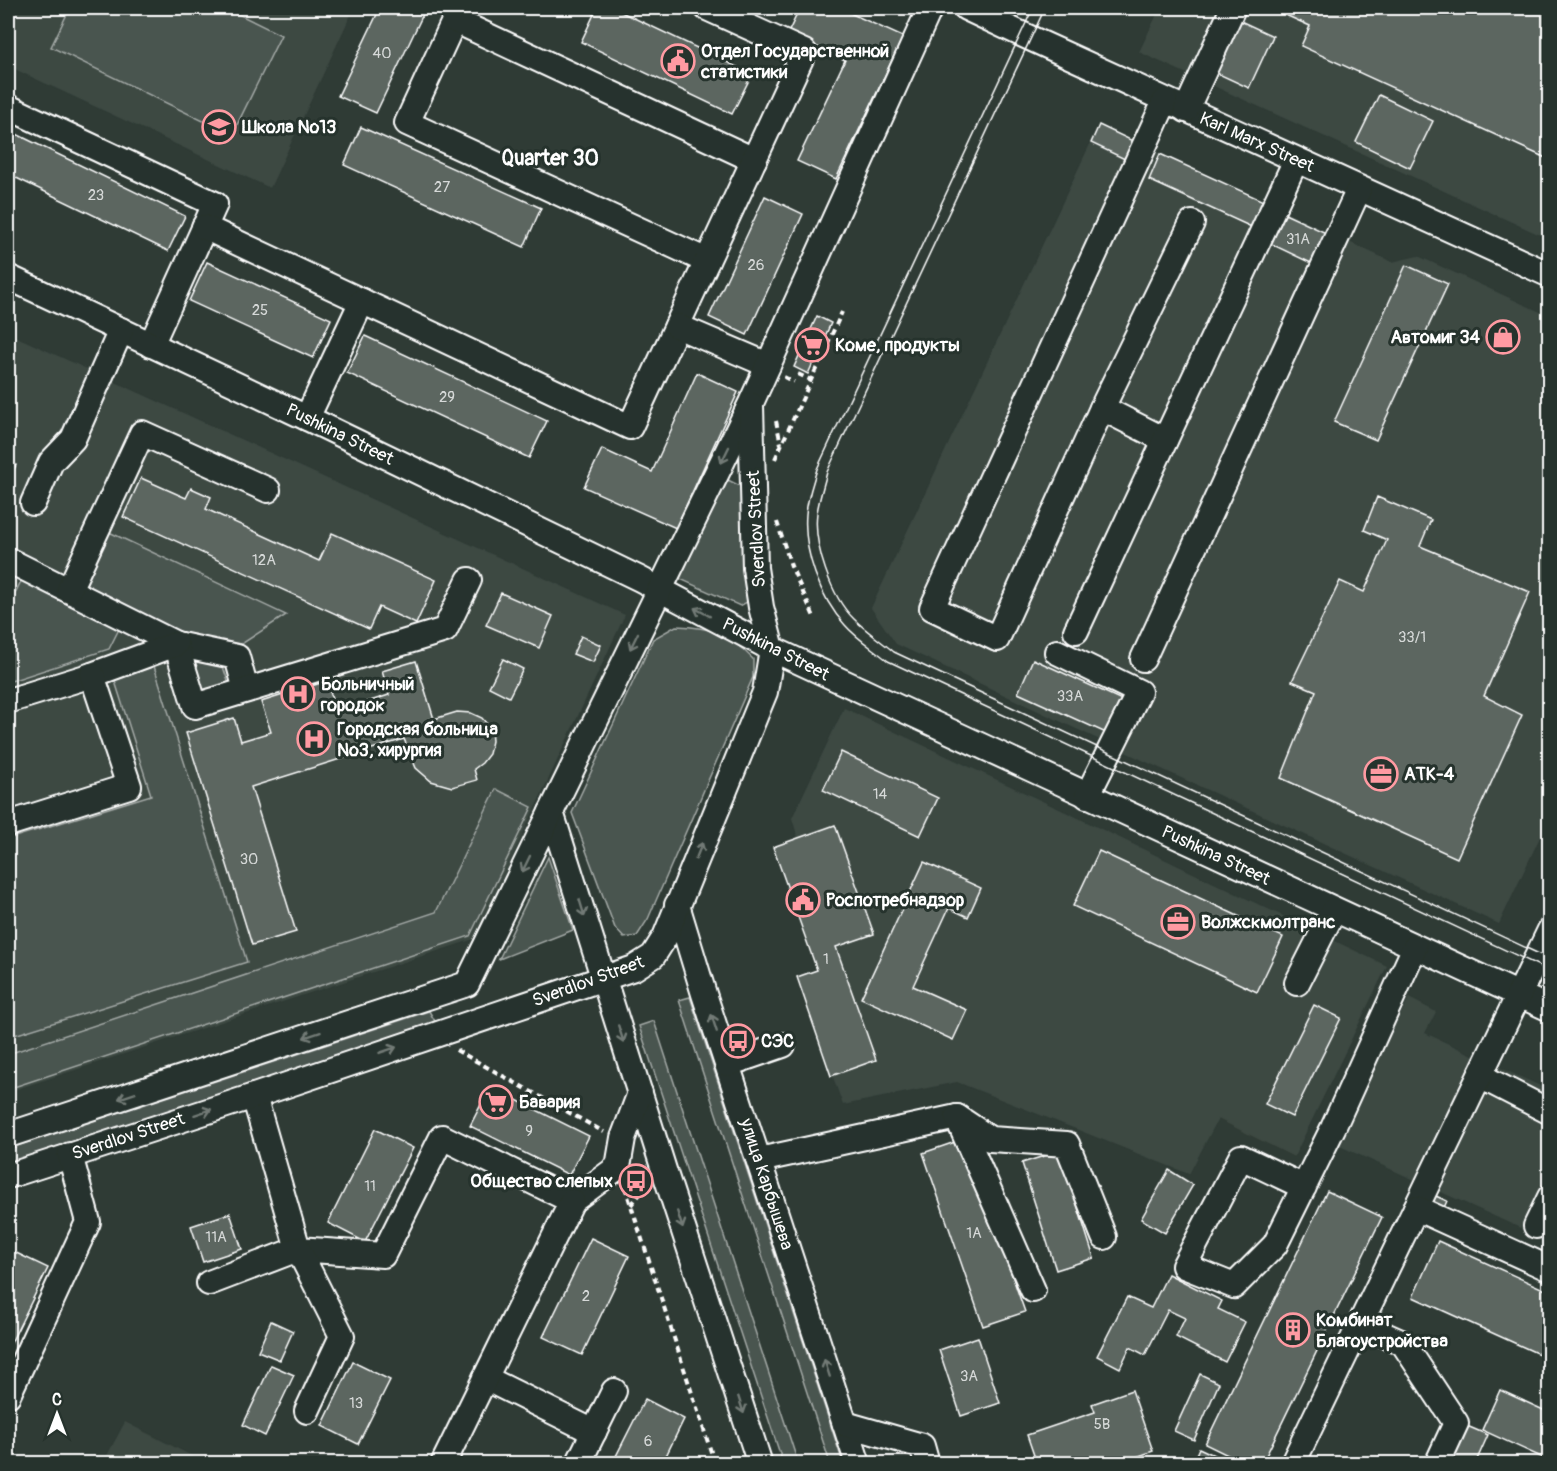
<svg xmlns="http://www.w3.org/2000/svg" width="1557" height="1471" viewBox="0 0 1557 1471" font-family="Pangolin,sans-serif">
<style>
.built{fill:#3c4842}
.green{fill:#4a544f;stroke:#a4aaa7;stroke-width:1.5}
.building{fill:#5b6661;stroke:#fff;stroke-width:1.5}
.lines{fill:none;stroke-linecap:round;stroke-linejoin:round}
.minor-casing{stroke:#fff;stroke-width:28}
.path{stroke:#fff;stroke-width:4;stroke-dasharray:6 4.5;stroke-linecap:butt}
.minor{stroke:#26332d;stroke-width:24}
.tram{stroke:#fff;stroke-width:1.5}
.oneway{stroke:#727a76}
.labels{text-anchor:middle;stroke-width:6;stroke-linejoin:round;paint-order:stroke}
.number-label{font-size:15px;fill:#d6d9d8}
.poi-label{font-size:18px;font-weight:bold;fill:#fff;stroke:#26332d;text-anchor:start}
.street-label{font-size:18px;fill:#fff;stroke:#26332d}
.quarter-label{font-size:21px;font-weight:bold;fill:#fff;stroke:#26332d}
</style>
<rect width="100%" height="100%" fill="#2f3b35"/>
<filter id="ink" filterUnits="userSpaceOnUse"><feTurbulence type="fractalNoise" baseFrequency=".0167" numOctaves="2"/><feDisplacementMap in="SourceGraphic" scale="12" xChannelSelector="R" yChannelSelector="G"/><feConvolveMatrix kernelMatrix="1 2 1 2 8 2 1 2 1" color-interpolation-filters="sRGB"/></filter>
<g filter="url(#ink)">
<g class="built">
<path d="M8 8H354L270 188 8 66Z"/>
<path d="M1160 8H1549V239L1139 52Z"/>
<path d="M1099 125 1392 262 1418 256 1549 316V818L1499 924 1153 765 896 644 871 608Z"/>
<path d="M8 333 625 615 474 939 8 1092Z"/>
<path d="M844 708 1074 816 1387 966 1294 1157 1218 1119 1189 1174 957 1082 843 1105 797 977 817 970 773 847 798 838 792 818Z"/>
<path d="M1409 998 1436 1012 1425 1033 1549 1090V1241L1333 1143Z"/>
<path d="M125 1422 206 1463H103Z"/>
</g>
<g class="green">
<path d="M70 8H226L281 35 232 135 51 47Z"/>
<path d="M726 479 742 487 741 518 749 596 747 602 740 606 678 578Z"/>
<path d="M109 532 286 615 237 647 183 635 83 587Z"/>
<path d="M22 579 120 627 109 649 8 682V608Z"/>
<path d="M676 626C713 627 727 633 753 659V677L648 919 637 936 624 938 615 928 572 813 653 639Z"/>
<path d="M192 660 223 667 229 684 202 693Z"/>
<path d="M154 666 247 962 8 1037V839L151 795 114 678Z"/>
<path d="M496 789 532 807 470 936 8 1089V1054L436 912Z"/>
<path d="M548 857 573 930 499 959Z"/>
<path d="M690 997 843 1463H830L679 1000Z"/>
<path d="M429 1011 436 1023 8 1164V1149Z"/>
<path d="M654 1021 798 1463H783L639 1026Z"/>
</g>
<g class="building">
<path d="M380 8H419L425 10 376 113 338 96Z"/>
<path d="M597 8H613L752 74 732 114 581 42Z"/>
<path d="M800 8H839L903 37 836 179 797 161 845 60 788 33Z"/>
<path d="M1270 8H1550L1548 159 1301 46 1310 26Z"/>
<path d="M1234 18 1273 36 1249 88 1210 70Z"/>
<path d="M1379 95 1433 121 1410 168 1356 142Z"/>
<path d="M1099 125 1137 143 1129 161 1091 143Z"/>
<path d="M361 127 541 208 524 247 344 165Z"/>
<path d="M8 130 185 216 168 251 8 174Z"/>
<path d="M1160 154 1270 204 1258 230 1149 180Z"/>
<path d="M765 196 803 214 747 335 709 317Z"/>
<path d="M1285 214 1326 233 1311 263 1271 244Z"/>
<path d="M207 262 331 319 313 358 189 301Z"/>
<path d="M1406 265 1448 284 1376 440 1334 422Z"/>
<path d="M817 316 831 323 808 374 794 367Z"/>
<path d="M365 336 547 421 529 458 347 373Z"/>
<path d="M697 373 738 392 676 528 584 487 602 449 652 472Z"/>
<path d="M8 461 16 465 8 482Z"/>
<path d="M141 478 186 498 191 488 211 497 206 509 319 561 332 533 436 580 416 624 379 607 369 629 123 517Z"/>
<path d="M1377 497 1431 520 1420 546 1530 592 1484 696 1522 715 1457 858 1281 778 1316 691 1292 681 1340 581 1364 592 1387 540 1364 530Z"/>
<path d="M501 593 553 616 539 648 486 625Z"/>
<path d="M581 636 601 645 593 662 573 654Z"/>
<path d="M503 659 523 669 509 697 489 687Z"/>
<path d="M1033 659 1122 700 1106 733 1018 693Z"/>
<path d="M416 661 434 719 457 712 471 713 482 718 491 729 492 741 489 754 482 763 474 769 477 780 452 787 431 781 416 768 404 739 251 787 296 932 252 945 186 733 234 718 241 741 271 732 261 702 327 681 336 712 389 695 382 671Z"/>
<path d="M841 752 938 798 920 836 823 790Z"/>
<path d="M835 825 874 934 836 947 876 1060 831 1076 797 977 817 970 773 847Z"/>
<path d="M1099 851 1283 937 1257 992 1073 906Z"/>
<path d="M924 862 981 888 968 917 949 908 913 986 967 1010 953 1040 861 998Z"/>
<path d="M1314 1005 1341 1018 1292 1117 1265 1104Z"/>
<path d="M490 1087 589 1136 569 1175 470 1126Z"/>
<path d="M375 1129 413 1148 365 1242 328 1223Z"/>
<path d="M964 1139 1025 1312 983 1326 923 1153Z"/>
<path d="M1060 1151 1094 1258 1056 1270 1022 1163Z"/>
<path d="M1169 1170 1193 1185 1165 1233 1141 1219Z"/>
<path d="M1327 1191 1382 1217 1262 1464H1246L1205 1444Z"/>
<path d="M1429 1193 1447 1201 1442 1212 1424 1204Z"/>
<path d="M230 1213 242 1249 203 1262 191 1226Z"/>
<path d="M591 1238 629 1256 582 1355 543 1337Z"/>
<path d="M1438 1241 1550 1292V1359L1413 1297Z"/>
<path d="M10 1250 48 1268 8 1349V1255Z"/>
<path d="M1168 1274 1222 1301 1218 1309 1245 1322 1225 1362 1176 1337 1185 1318 1168 1310 1145 1355 1130 1347 1120 1368 1097 1356 1127 1297 1151 1308Z"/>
<path d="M271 1321 293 1331 280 1360 258 1351Z"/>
<path d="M978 1337 1000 1403 961 1416 939 1350Z"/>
<path d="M353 1362 390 1380 358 1444 322 1426Z"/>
<path d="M271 1365 294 1375 265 1436 243 1425Z"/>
<path d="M1200 1374 1219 1383 1194 1440 1174 1431Z"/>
<path d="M1132 1390 1153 1451 1117 1464H1037L1027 1435 1095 1412 1092 1404Z"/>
<path d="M1500 1390 1550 1413V1461L1482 1430Z"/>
<path d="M645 1399 684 1419 662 1464H612Z"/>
<path d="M1467 1426 1488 1435 1475 1464H1450Z"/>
<path d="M1199 1448 1233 1464H1192Z"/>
</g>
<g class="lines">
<defs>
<g id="minor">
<path d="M460 8 407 123 707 261"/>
<path d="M966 8 1032 39 1550 275"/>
<path d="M454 20 754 160"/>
<path d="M1165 101 932 608 997 639 1102 408 1192 223"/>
<path d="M8 107 215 204 151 345"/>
<path d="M1186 110 1233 8"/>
<path d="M204 227 630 427 804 52 707 8"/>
<path d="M8 277 307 418 640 579 772 649 1550 1009"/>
<path d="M677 326 768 365"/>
<path d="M1102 408 1165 440"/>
<path d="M307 418 362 301"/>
<path d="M33 503 51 462 73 439 121 330"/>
<path d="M8 560 176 644 237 657 246 690"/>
<path d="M69 590 142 433 268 490"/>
<path d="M1076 631 1296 160"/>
<path d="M176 644 195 706 445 630 469 580"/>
<path d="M1057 652 1139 692 1087 796"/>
<path d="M1143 659 1359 189"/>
<path d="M8 701 92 675 176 644"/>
<path d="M551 812 664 1170 760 1464"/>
<path d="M8 824 129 786 92 675"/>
<path d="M677 905 704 994 858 1464"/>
<path d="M1297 983 1334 910"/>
<path d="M728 1064 783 1045"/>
<path d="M1480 1076 1550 1112"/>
<path d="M254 1096 298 1249 383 1255 442 1137 572 1201 618 1167 623 1138 640 1093"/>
<path d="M8 1135 467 984 751 403 930 8"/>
<path d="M759 1160 957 1117"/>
<path d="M8 1176 254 1096 634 968 653 956 665 937 765 692 772 649 761 607 755 568 751 405"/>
<path d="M1304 1187 1241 1157 1184 1266 1234 1286 1275 1245 1333 1128 1415 947"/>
<path d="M1416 1208 1550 930"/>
<path d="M1536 1226 1550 1197"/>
<path d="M209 1283 298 1249 342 1336 307 1411"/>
<path d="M1033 1290 957 1117 990 1139 1067 1144 1104 1237"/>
<path d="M1360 1324 1403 1343 1456 1423 1437 1464"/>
<path d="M485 1378 594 1432"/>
<path d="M8 1395 88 1222 70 1155"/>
<path d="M845 1424 922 1446 927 1464"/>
<path d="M1294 1461 1416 1208 1550 1269"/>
<path d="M443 1464 572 1201"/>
<path d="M578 1464 614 1391"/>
</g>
</defs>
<use href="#minor" class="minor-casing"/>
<g class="path">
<path d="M798 374 811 380"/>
<path d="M784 377 794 382"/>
<path d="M776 421 781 444"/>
<path d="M775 459 842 312"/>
<path d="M777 522 791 566 815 619"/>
<path d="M456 1050 604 1132"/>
<path d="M625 1187 715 1464"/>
<path d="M631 1205 640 1194"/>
</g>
<use href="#minor" class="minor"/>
<g class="tram">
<path d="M1033 8 817 469C813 483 807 499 806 514 803 551 820 598 845 625 857 639 874 649 888 661L1550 971"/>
<path d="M1045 8 827 472C824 485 819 499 817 513 813 544 831 597 854 619 866 631 881 641 894 652L1550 959"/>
</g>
</g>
<defs><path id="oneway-shaft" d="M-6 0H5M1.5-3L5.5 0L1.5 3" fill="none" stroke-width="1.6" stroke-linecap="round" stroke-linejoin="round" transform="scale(1.5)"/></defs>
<g class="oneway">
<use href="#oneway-shaft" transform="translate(725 455) rotate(116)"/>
<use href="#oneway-shaft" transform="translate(702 612) rotate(-152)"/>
<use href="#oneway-shaft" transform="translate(634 641) rotate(116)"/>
<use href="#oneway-shaft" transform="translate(699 851) rotate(-68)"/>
<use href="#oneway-shaft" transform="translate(526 864) rotate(116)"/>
<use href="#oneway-shaft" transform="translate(582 908) rotate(73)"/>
<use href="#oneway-shaft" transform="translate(714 1023) rotate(-108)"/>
<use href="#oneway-shaft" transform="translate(621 1034) rotate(72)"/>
<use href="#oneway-shaft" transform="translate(312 1035) rotate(162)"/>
<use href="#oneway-shaft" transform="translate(388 1050) rotate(-19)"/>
<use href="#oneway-shaft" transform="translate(127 1096) rotate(162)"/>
<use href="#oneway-shaft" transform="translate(203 1112) rotate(-18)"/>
<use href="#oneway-shaft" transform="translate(680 1220) rotate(72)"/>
<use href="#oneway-shaft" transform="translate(827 1368) rotate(-108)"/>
<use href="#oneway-shaft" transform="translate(741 1405) rotate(72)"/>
</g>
</g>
<defs>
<symbol id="civic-ring" viewBox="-11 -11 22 22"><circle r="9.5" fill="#26332d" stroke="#ff9aa2" stroke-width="1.5"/><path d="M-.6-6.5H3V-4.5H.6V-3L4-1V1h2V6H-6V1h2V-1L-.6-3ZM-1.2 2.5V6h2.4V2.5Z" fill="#ff9aa2"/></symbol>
<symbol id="school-ring" viewBox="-11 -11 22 22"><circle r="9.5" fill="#26332d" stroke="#ff9aa2" stroke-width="1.5"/><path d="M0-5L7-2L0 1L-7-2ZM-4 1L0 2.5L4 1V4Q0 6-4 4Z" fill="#ff9aa2"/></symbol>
<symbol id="shop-ring" viewBox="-11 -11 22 22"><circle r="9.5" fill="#26332d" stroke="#ff9aa2" stroke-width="1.5"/><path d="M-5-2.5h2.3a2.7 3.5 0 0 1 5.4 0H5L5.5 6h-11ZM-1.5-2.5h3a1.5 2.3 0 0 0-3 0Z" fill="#ff9aa2"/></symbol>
<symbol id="supermarket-ring" viewBox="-11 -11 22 22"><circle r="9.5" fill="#26332d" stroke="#ff9aa2" stroke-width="1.5"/><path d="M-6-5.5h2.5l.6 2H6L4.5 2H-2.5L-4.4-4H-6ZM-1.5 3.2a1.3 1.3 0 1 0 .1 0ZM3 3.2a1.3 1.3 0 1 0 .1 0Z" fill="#ff9aa2"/></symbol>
<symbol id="hospital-ring" viewBox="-11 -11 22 22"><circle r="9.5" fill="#26332d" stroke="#ff9aa2" stroke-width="1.5"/><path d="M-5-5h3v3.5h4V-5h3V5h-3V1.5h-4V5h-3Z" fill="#ff9aa2"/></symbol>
<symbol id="office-ring" viewBox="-11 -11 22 22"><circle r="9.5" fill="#26332d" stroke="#ff9aa2" stroke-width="1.5"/><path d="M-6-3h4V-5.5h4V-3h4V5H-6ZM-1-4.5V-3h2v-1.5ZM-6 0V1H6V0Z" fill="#ff9aa2"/></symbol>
<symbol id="bus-ring" viewBox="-11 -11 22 22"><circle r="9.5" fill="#26332d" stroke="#ff9aa2" stroke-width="1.5"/><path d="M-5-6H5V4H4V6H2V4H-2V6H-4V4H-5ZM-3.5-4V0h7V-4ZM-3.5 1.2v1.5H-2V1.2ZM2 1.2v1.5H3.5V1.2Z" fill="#ff9aa2"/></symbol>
<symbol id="building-ring" viewBox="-11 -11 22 22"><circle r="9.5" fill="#26332d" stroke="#ff9aa2" stroke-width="1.5"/><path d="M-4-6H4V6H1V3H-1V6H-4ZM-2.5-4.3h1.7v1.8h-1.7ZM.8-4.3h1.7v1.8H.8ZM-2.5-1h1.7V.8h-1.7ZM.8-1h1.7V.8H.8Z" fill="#ff9aa2"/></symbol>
</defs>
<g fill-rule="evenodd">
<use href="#civic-ring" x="659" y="42" width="38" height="38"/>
<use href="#school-ring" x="200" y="108" width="38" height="38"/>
<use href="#shop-ring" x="1484" y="318" width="38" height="38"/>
<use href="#supermarket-ring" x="793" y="326" width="38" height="38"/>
<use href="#hospital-ring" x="279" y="675" width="38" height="38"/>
<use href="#hospital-ring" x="295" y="720" width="38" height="38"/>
<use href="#office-ring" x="1362" y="755" width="38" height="38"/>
<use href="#civic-ring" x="784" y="881" width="38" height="38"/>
<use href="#office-ring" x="1159" y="903" width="38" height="38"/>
<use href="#bus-ring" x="719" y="1022" width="38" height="38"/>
<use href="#supermarket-ring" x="477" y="1083" width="38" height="38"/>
<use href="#bus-ring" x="617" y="1162" width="38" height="38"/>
<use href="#building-ring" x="1274" y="1311" width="38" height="38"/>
</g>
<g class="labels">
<g class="number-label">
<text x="382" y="58">40</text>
<text x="442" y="192">27</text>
<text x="96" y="200">23</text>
<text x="1298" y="244">31А</text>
<text x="756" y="270">26</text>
<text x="260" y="315">25</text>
<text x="447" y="402">29</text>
<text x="264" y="565">12А</text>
<text x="1412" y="642">33/1</text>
<text x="1070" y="701">33А</text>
<text x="880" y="799">14</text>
<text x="249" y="864">30</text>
<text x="826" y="964">1</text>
<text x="529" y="1136">9</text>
<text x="370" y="1191">11</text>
<text x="974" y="1238">1А</text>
<text x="216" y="1242">11А</text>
<text x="586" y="1301">2</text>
<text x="969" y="1381">3А</text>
<text x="356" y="1408">13</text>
<text x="1102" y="1429">5В</text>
<text x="648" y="1446">6</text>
</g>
<g class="poi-label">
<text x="701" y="57">Отдел Государственной<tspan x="701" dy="21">статистики</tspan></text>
<text x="242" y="133">Школа №13</text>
<text x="1480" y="343" text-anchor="end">Автомиг 34</text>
<text x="835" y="351">Коме, продукты</text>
<text x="321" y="690">Больничный<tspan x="321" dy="21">городок</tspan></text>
<text x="337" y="735">Городская больница<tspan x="337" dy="21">№3, хирургия</tspan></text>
<text x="1404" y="780">АТК-4</text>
<text x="826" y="906">Роспотребнадзор</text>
<text x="1201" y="928">Волжскмолтранс</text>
<text x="761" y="1047">СЭС</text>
<text x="519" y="1108">Бавария</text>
<text x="613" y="1187" text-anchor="end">Общество слепых</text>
<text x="1316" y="1326">Комбинат<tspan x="1316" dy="21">Благоустройства</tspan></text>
</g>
<g class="street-label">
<text transform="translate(1257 142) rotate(24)" y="6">Karl Marx Street</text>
<text transform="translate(340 434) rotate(26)" y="6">Pushkina Street</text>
<text transform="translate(756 529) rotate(-93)" y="6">Sverdlov Street</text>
<text transform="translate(776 649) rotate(27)" y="6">Pushkina Street</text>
<text transform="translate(1216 855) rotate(25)" y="6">Pushkina Street</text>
<text transform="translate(588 981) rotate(-20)" y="6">Sverdlov Street</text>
<text transform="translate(128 1136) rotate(-18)" y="6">Sverdlov Street</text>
<text transform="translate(767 1184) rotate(72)" y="6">улица Карбышева</text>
</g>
<g class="quarter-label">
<text x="550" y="165">Quarter 30</text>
</g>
</g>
<rect width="1557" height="1471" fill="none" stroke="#26332d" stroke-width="30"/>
<rect x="15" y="15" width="1527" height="1441" fill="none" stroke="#fff" stroke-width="2" filter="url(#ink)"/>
<g transform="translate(57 1414)" stroke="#26332d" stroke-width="4.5" paint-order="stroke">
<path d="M0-4.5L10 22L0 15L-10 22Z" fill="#ffffff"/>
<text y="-9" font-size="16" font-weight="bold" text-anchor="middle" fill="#ffffff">С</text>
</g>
</svg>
